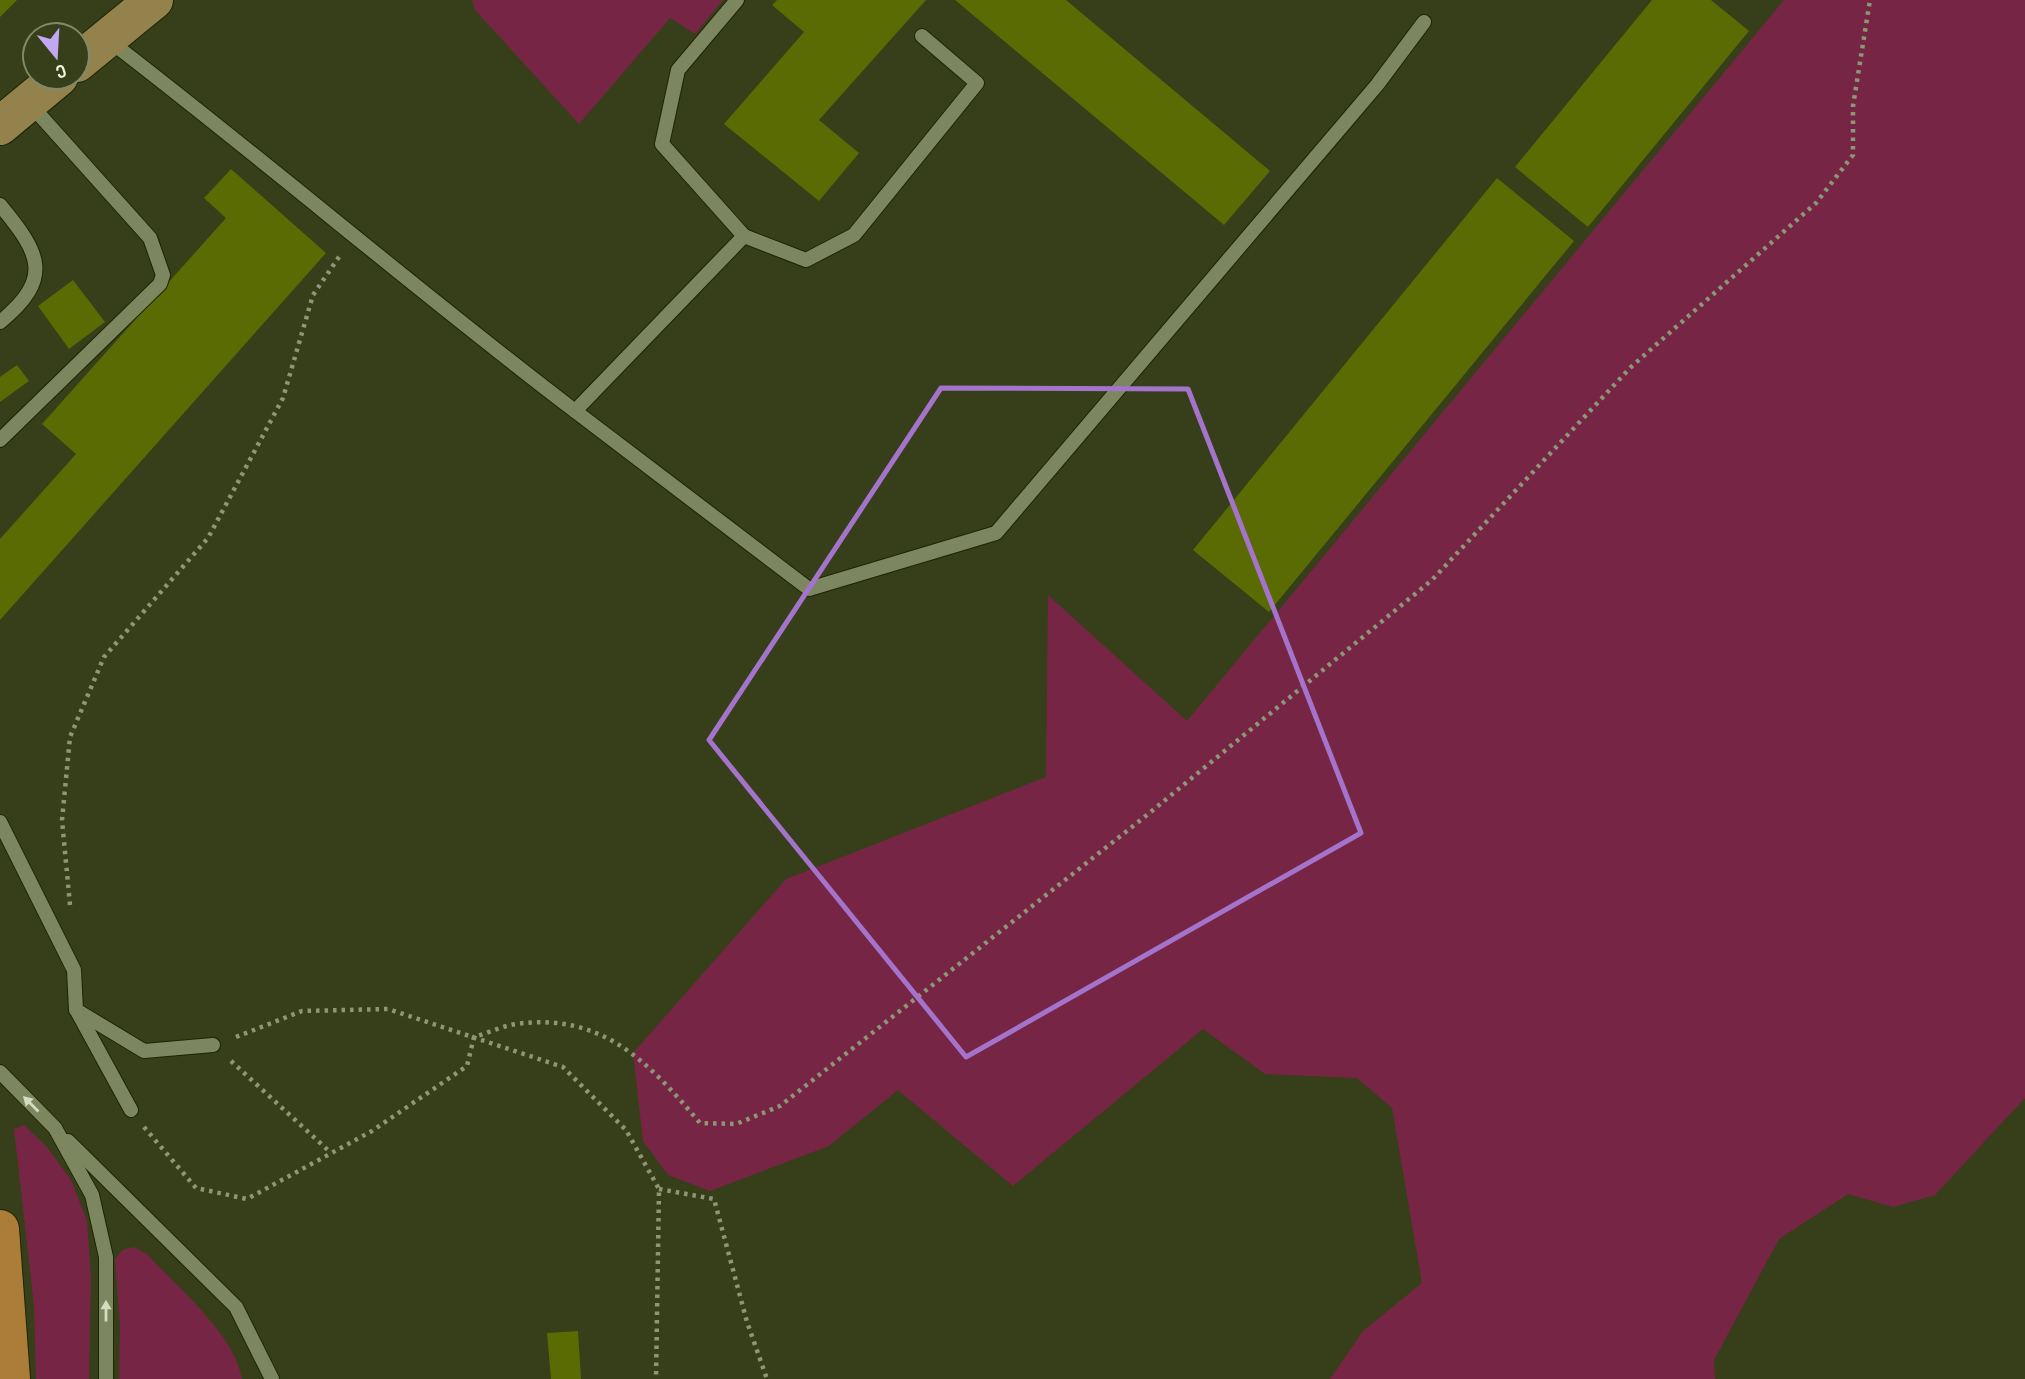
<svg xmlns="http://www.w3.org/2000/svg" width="2025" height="1379" viewBox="0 0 2025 1379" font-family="'Sofia Sans Condensed',sans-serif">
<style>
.green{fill:#762644}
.building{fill:#596b02}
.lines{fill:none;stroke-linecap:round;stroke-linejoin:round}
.lane-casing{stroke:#1e2500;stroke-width:16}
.secondary-casing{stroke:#1e2500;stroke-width:40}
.primary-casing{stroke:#1e2500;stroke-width:40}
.path{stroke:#8d9677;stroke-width:4.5;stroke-dasharray:3.5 5;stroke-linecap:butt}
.lane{stroke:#7d875f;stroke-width:14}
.secondary{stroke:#94824c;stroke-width:38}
.primary{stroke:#ab7d38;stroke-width:38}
.oneway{fill:#d3dbc0}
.marked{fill:none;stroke:#a473cb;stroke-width:5;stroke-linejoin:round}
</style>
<rect width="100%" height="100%" fill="#363f19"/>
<g class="green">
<path d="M472 0H723L695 34 670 18 579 124 475 10Z"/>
<path d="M1784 0H2025V1098L1935 1195 1893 1207 1848 1194 1779 1239 1714 1360 1715 1379H1330L1363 1331 1422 1283 1392 1108 1357 1078 1265 1074 1203 1029 1013 1186 898 1090 829 1146 710 1191 668 1175 643 1141 633 1053 786 879 1046 777 1048 595 1187 721Z"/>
<path d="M24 1125 46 1146 71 1180 87 1221 91 1277 89 1379H36L34 1306 14 1129Z"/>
<path d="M134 1247 148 1255C178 1288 235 1335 242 1379H119L120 1326 115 1260 122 1250Z"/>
</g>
<g class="building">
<path d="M0 0H17L0 17Z"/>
<path d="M777 0H926L819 120 859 153 819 201 724 124 804 32 772 5Z"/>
<path d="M955 0H1066L1270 171 1224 225Z"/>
<path d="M1652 0H1711L1749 31 1588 227 1515 167Z"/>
<path d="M231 169 326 253 0 620V539L76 454 42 424 226 218 204 198Z"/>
<path d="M1497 178 1574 241 1269 612 1193 550Z"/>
<path d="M73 280 105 322 69 349 38 306Z"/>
<path d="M17 365 29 381 0 402V377Z"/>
<path d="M578 1331 581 1379H551L547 1333Z"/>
</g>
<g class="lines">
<defs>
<g id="lane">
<path d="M107 39C265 160 416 290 575 411L744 236 662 144 678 70 737 0"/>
<path d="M0 205C40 253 54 278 0 322"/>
<path d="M744 236 806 260 854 235 977 83 922 36"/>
<path d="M575 411 809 589 996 533 1377 85 1424 22"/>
<path d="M0 440 160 284 163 275 150 238 29 103"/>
<path d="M0 822 74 970 76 1010 144 1051 213 1045"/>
<path d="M78 1013 131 1110"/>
<path d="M0 1072 55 1128 92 1195 106 1257V1379"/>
<path d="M68 1141 236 1307 272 1379"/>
</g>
<g id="secondary">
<path d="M77 63 154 0"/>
<path d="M0 126 59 77"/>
</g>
<path id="primary" d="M0 1229 11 1379"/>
</defs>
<use href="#lane" class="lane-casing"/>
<use href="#secondary" class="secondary-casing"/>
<use href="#primary" class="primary-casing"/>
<g class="path">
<path d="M70 905 62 820 70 737 104 657 208 538 283 398 313 295 341 254"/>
<path d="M236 1037 302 1011 388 1009 563 1067 626 1130 659 1189 656 1379"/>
<path d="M231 1061 330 1152"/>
<path d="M144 1127 196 1188 247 1199 372 1131 467 1066 474 1037C488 1033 502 1026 516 1024 603 1012 649 1063 700 1123L736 1124 780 1106 1147 815 1432 580 1631 367 1816 203 1853 155V106L1870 0"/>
<path d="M659 1189 714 1199 747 1322 767 1379"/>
</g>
<use href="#lane" class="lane"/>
<use href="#secondary" class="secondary"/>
<use href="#primary" class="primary"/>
</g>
<defs><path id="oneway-solid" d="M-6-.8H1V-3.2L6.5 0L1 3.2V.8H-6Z" transform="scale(1.75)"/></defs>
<g class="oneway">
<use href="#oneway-solid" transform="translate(31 1104) rotate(-135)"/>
<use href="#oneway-solid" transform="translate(106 1311) rotate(-90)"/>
</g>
<path class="marked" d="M941 388 1188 389 1361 833 966 1057 709 740Z"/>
<g transform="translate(56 56) rotate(162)"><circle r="33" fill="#363f19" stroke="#808969" stroke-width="2"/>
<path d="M0-5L12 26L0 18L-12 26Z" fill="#c2a7f2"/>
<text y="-10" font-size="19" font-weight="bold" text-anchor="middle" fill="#f0f7e1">С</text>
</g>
</svg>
